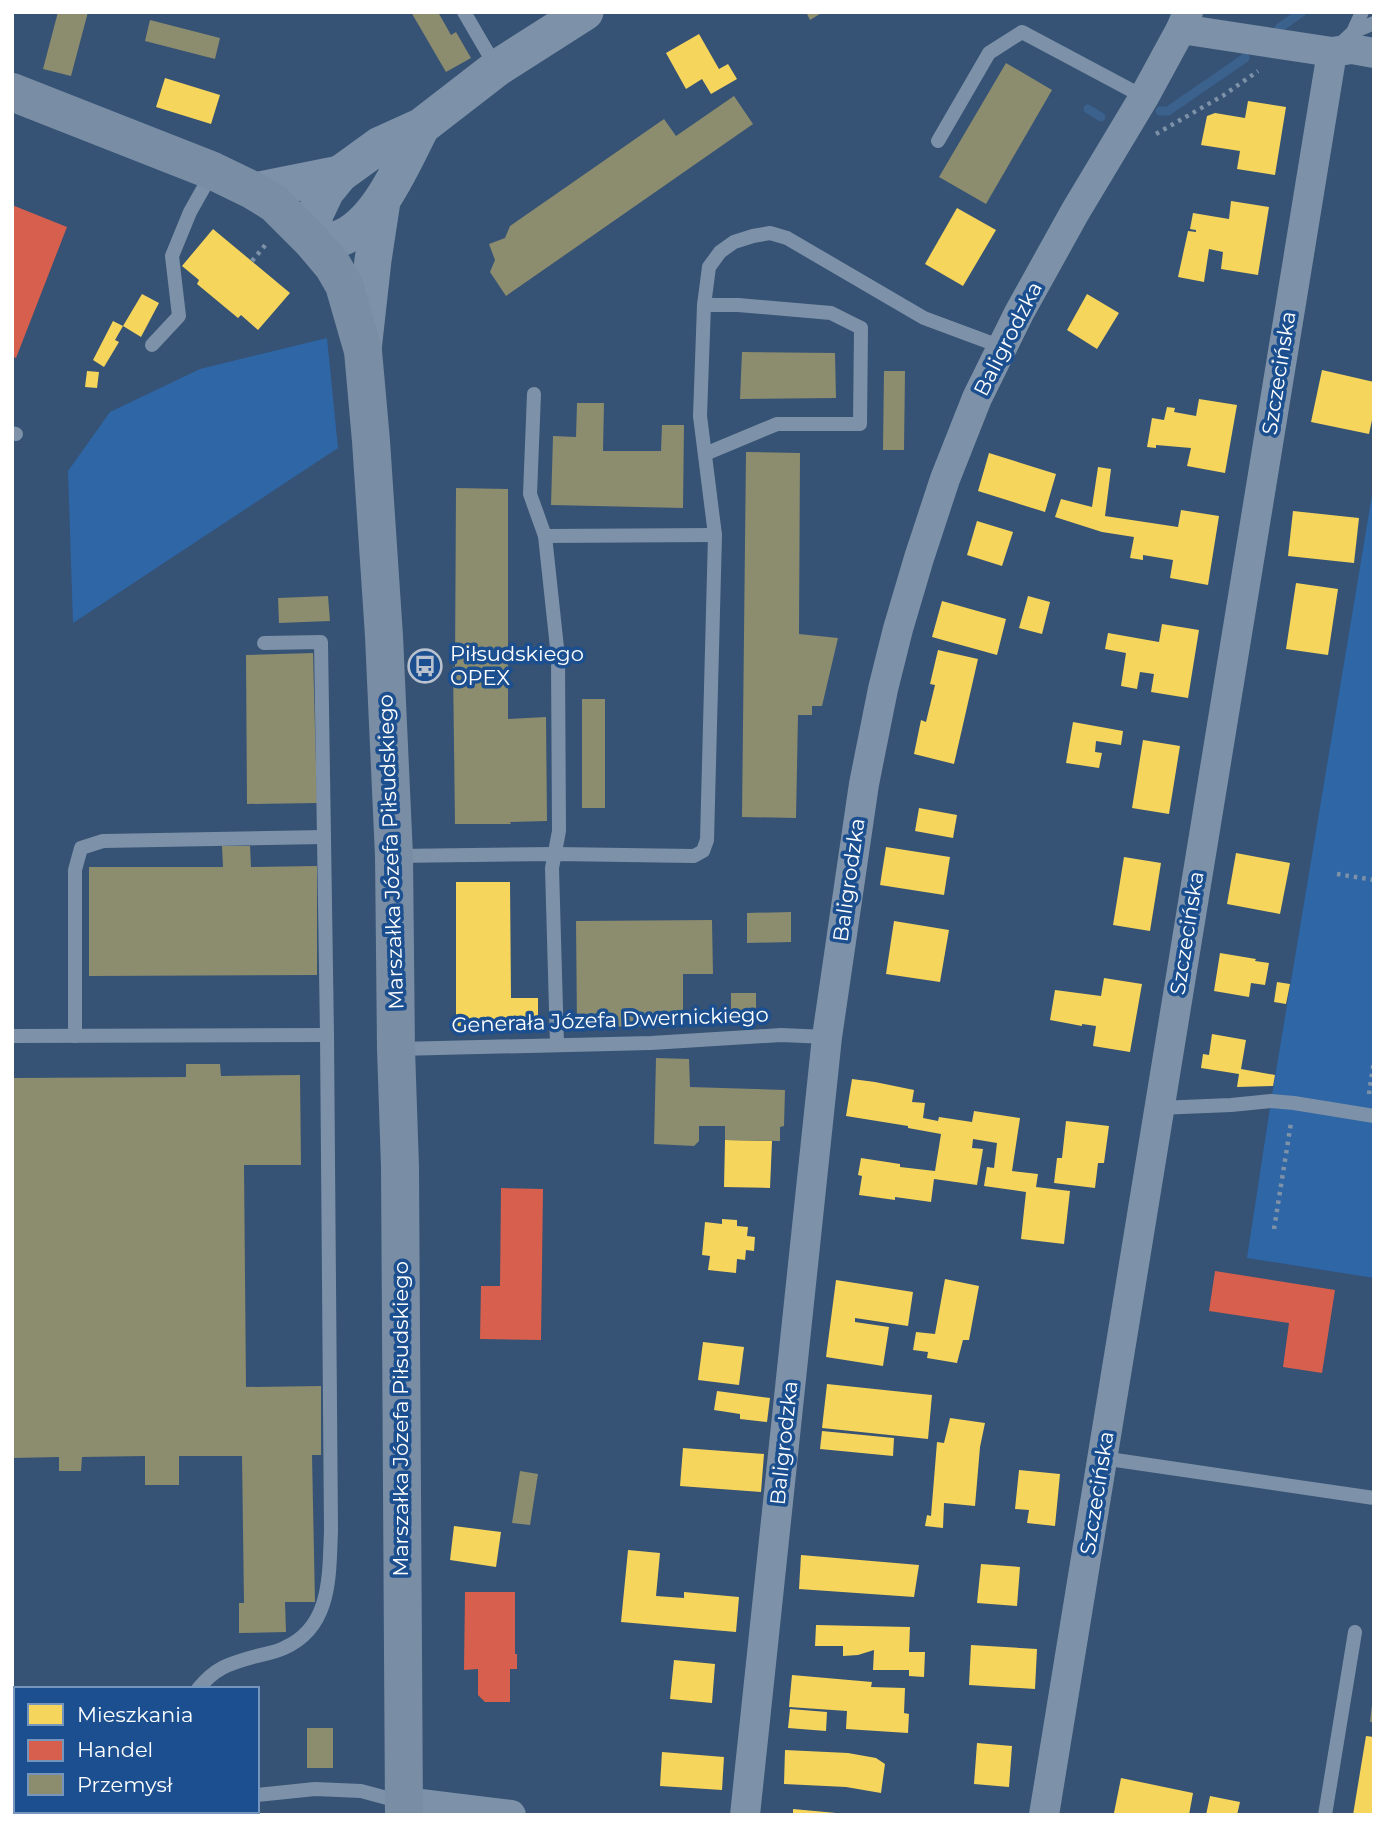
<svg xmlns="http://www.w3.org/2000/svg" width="1386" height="1827" viewBox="0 0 1386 1827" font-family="Montserrat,sans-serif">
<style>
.green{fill:#2f66a5}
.homes{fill:#f6d55c}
.shops{fill:#d6604d}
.industry{fill:#8c8c6e}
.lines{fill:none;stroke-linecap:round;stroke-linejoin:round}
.stream{stroke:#3b618d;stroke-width:9}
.path{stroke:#7d92a8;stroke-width:4.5;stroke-dasharray:3.5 5;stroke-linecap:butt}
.service{stroke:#7d92a8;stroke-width:14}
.minor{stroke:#7d92a8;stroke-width:30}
.tertiary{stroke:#7d92a8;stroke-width:37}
.secondary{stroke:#798da4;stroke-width:38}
.labels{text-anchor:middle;stroke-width:7;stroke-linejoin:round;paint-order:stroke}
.street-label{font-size:21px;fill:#fff;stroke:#1b4f8f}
.poi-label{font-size:21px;fill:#fff;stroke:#1b4f8f;text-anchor:start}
</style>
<rect width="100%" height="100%" fill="#365274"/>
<g class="green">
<path d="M327 338 338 448 73 623 68 471 110 412 200 369Z"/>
<path d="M1374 483V1278L1247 1258 1271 1101Z"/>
</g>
<g class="homes">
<path d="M699 34 719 69 728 64 737 79 711 94 702 79 686 89 666 53Z"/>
<path d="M165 78 220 95 211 124 156 107Z"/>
<path d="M1248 101 1286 107 1275 175 1237 169 1240 151 1201 145 1207 116 1215 113 1245 118Z"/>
<path d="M1231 201 1269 207 1258 275 1221 269 1223 252 1209 249 1204 282 1178 277 1188 231 1196 232V230L1190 229 1193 213 1229 219Z"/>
<path d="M957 208 996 230 963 286 925 264Z"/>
<path d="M213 229 290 293 258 330 241 315 238 318 197 284 199 280 182 266Z"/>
<path d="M142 294 159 303 141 337 123 326Z"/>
<path d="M1087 294 1119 313 1097 349 1067 330Z"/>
<path d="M113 321 123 326 115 340 119 342 104 367 93 360Z"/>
<path d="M1322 370 1374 382V411L1369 434 1311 422Z"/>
<path d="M87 371 99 372 97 388 85 387Z"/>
<path d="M1199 399 1237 405 1225 473 1187 466 1191 448 1156 445V448L1147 447 1152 418 1164 420 1167 407 1175 408 1174 412 1196 416Z"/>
<path d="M989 453 1056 474 1045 512 978 491Z"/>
<path d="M1098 467 1111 469 1105 516 1178 527 1181 510 1219 516 1208 585 1170 578 1173 560 1143 555V560L1130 558 1134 537 1102 532 1055 517 1061 499 1092 507Z"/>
<path d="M1293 511 1359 518 1354 563 1288 556Z"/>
<path d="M977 521 1013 532 1002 566 967 555Z"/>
<path d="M1296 583 1338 589 1328 655 1286 649Z"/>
<path d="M1028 596 1050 602 1042 634 1019 628Z"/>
<path d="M942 601 1006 619 997 655 932 637Z"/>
<path d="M1162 624 1199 630 1188 698 1151 692 1154 674 1140 672 1137 689 1121 686 1126 653 1105 649 1108 633 1159 642Z"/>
<path d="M938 650 978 659 954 764 914 754 921 720 926 722 935 685 930 684Z"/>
<path d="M1073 722 1123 731 1121 745 1096 741 1095 752 1102 753 1099 768 1066 763Z"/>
<path d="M1143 740 1180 746 1169 814 1132 808Z"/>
<path d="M919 808 957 815 953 838 915 831Z"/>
<path d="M886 847 950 857 944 895 880 885Z"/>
<path d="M1236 853 1290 863 1280 914 1227 904Z"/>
<path d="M1124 857 1161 863 1150 931 1113 925Z"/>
<path d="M456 882H510L511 998H538V1026H456Z"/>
<path d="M894 921 949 930 940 982 886 974Z"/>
<path d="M1220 953 1256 959 1255 961 1269 963 1265 985 1251 983 1249 997 1214 991Z"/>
<path d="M1104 978 1142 984 1130 1052 1093 1046 1096 1026 1082 1024V1026L1050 1020 1055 990 1101 996Z"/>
<path d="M1277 982 1290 984 1286 1004 1274 1002Z"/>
<path d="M1212 1034 1246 1040 1241 1069 1275 1075 1273 1086 1237 1087 1239 1074 1201 1068 1203 1054 1209 1055Z"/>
<path d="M852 1079 875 1082 914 1090 912 1102 925 1103 923 1118 938 1121 939 1117 972 1122 974 1111 1020 1118 1012 1171 1038 1174 1036 1187 1070 1191 1064 1244 1021 1239 1026 1192 984 1186 987 1167 994 1168 997 1143 973 1139 972 1148 983 1149 977 1185 934 1179 931 1202 895 1197V1200L859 1195 862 1176 858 1175 861 1158 900 1164V1167L935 1171 941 1134 908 1128V1126L846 1116Z"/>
<path d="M1066 1121 1109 1126 1104 1163H1098L1095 1188 1054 1183 1057 1158H1062Z"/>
<path d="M725 1140 772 1141 770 1188 724 1187Z"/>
<path d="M722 1219 737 1220V1226L748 1227 747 1236 755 1237 754 1251 746 1250 745 1260 737 1259 736 1273 708 1270 710 1256 702 1255 705 1222 722 1224Z"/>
<path d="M945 1279 979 1286 969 1340H963L957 1363 927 1358 928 1352 913 1350 916 1332 935 1334Z"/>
<path d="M836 1280 913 1292 908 1326 855 1318V1322L889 1327 883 1366 826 1357Z"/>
<path d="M703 1342 744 1347 739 1385 698 1380Z"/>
<path d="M827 1384 932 1395 928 1439 822 1428Z"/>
<path d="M717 1391 770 1398 767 1422 740 1419V1414L714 1410Z"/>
<path d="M950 1418 985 1423 980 1447 975 1506 944 1503 943 1528 925 1526 927 1515 931 1516 937 1442 944 1443Z"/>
<path d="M822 1431 894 1438 893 1456 820 1449Z"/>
<path d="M683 1448 764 1454 761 1492 680 1486Z"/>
<path d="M1019 1470 1060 1474 1055 1526 1027 1523 1029 1510 1015 1509Z"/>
<path d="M454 1526 501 1532 496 1567 450 1560Z"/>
<path d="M628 1550 660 1553 656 1596 684 1598V1592L739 1597 736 1632 621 1622Z"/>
<path d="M801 1555 919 1565 914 1597 799 1589Z"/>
<path d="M981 1564 1020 1567 1017 1606 977 1603Z"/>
<path d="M816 1625 910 1627 909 1652H925L924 1677 909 1676V1670H873L874 1650 858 1655 843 1656V1646H815Z"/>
<path d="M971 1645 1037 1649 1035 1689 969 1685Z"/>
<path d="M674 1660 715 1664 712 1703 670 1699Z"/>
<path d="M792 1675 872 1682 871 1687 905 1688 904 1713 909 1714 908 1733 846 1729 847 1711 789 1707Z"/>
<path d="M790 1709 827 1712 826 1731 788 1728Z"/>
<path d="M1366 1736 1374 1737V1815H1353Z"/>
<path d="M977 1743 1012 1746 1009 1787 974 1784Z"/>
<path d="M785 1750 848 1753 876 1758 885 1764 881 1793 846 1787 784 1784Z"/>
<path d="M662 1752 724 1757 722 1790 660 1786Z"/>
<path d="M1121 1778 1193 1793 1189 1815 1114 1813Z"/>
<path d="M1210 1796 1240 1802 1237 1815H1206Z"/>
<path d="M793 1809 836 1813V1815H793Z"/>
</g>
<g class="shops">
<path d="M12 205 67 227 16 358 12 356Z"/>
<path d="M501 1188 543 1189 541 1340 480 1339 481 1286H500Z"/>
<path d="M1215 1271 1335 1290 1322 1373 1283 1367 1289 1323 1209 1311Z"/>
<path d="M465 1592H515V1654H517V1669H510V1702H485L478 1695V1669L464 1670Z"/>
</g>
<g class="industry">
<path d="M58 12H88L71 76 43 69Z"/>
<path d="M411 12H438L451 35 456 32 471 58 446 72Z"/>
<path d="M806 12H823L810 20Z"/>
<path d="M150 20 220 38 215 59 145 41Z"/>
<path d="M1006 63 1052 90 986 204 939 177Z"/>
<path d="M734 96 753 124 506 296 490 272 495 260 489 244 505 238 510 226 664 119 676 136Z"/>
<path d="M742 352 835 353 836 398 740 399Z"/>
<path d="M884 371H905L904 450H883Z"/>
<path d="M577 403H604L603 451H661L662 425H684L683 508 551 505 553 436 576 437Z"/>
<path d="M746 452 800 453 799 634 838 638 822 706H812V715H798L796 818 742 817Z"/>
<path d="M456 488 508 489V719L546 717 547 821 510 822 511 824H455L453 667H455Z"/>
<path d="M328 596 330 621 279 623 278 598Z"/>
<path d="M313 653 317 803 247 804 246 655Z"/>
<rect x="582" y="699" width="23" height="109"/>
<path d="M222 846H250L251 867 317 866V975L89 976V867H223Z"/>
<path d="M791 912V942L747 943V913Z"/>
<path d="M712 920 713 974H683V1026L577 1027 576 921Z"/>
<rect x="731" y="993" width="25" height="30"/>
<path d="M656 1058 689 1059 690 1087 785 1090 784 1126 780 1127V1141L725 1140V1126H699V1141L694 1146 654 1144Z"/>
<path d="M186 1064H220L221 1076 300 1075 301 1165H244L246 1387 321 1386V1455H312L315 1602H285L286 1632 239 1633V1603H244L242 1456H179V1485H145V1456L82 1457 81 1471H59V1457L12 1458V1078L186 1077Z"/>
<path d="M520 1471 538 1474 530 1525 512 1523Z"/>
<path d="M1372 1705H1374V1722H1370Z"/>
<rect x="307" y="1728" width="26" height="40"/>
</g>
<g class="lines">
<g class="stream">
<path d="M1279 28 1302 12"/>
<path d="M1088 109 1101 117"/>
<path d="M1160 111H1168L1245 58"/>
</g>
<g class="path">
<path d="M1156 134 1224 95 1258 71"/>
<path d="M252 261 267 243"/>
<path d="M1337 874 1374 880"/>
<path d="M1369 1094 1374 1060"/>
<path d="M1274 1229 1291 1123"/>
</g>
<g class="service">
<path d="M464 12 496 67"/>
<path d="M1353 32 1362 12"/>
<path d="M1338 46 1353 32 1374 23"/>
<path d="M938 141 989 53 1022 32 1144 97"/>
<path d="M704 305H738L831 313 861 328 860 424H777L705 454"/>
<path d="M152 345 179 316 172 256 190 212 212 173"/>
<path d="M534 394 530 494 545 536"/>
<path d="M12 433 16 434"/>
<path d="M396 856 555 854 694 856 703 851 707 840 715 535 700 416 704 305 709 267 720 252 734 242 753 236 770 233 787 238 924 318 1002 347"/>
<path d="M12 1036 327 1035"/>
<path d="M75 1036V870L81 848 103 841 324 837"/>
<path d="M557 1044 552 868 559 831 558 657 545 536 715 535"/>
<path d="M398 1049 651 1043 781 1035 827 1037"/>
<path d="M1158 1108 1231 1105 1271 1101 1294 1103 1374 1116"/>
<path d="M1102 1458 1374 1498"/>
<path d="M198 1689C215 1668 228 1664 253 1657 263 1654 274 1653 284 1648 332 1627 329 1575 331 1531L327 1035 321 642 264 643"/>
<path d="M257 1795 315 1789 361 1791 402 1802"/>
<path d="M145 1815 160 1811"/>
<path d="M1325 1815 1355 1632"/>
</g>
<g class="minor">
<path d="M1332 52 1352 49 1374 53"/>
<path d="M404 1802 511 1815"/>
<path d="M745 1815 827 1037 864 784 883 689 898 629 919 558 945 479 977 398 1019 313 1075 212 1144 97 1181 29 1188 12"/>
<path d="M1044 1815 1332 52 1181 29"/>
</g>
<g class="tertiary">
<path d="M422 126C403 161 378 226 338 239 330 241 319 239 311 240L315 214 326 191 340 174 380 145 422 126 497 68 585 12"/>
<path d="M254 191 340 174"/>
<path d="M363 350 373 260 382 201"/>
</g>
<path class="secondary" d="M12 92 213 171 254 191 275 204 311 240 333 266 344 285 363 351 371 441 384 636 394 856 396 1049 400 1167 404 1815"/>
</g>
<defs>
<symbol id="bus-ring" viewBox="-11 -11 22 22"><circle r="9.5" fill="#1b4f8f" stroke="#b9c2ce" stroke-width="1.5"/><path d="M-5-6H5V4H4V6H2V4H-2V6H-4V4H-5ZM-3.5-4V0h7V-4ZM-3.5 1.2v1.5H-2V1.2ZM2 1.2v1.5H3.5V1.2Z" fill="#b9c2ce"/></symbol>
</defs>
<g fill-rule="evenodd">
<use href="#bus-ring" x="406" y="647" width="38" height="38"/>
</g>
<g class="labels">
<g class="street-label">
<text transform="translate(1008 339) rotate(-63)" y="7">Baligrodzka</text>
<text transform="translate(1279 373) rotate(-81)" y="7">Szczecińska</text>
<text transform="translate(391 852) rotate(-92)" y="7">Marszałka Józefa Piłsudskiego</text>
<text transform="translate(849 880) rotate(-82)" y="7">Baligrodzka</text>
<text transform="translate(1187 933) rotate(-81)" y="7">Szczecińska</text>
<text transform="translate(610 1020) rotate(-2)" y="7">Generała Józefa Dwernickiego</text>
<text transform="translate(401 1419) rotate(-90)" y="7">Marszałka Józefa Piłsudskiego</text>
<text transform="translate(784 1443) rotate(-84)" y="7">Baligrodzka</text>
<text transform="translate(1097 1493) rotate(-81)" y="7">Szczecińska</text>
</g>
<g class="poi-label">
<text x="450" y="661">Piłsudskiego<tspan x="450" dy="24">OPEX</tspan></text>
</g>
</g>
<rect width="1386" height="1827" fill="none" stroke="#ffffff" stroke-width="28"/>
<rect x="14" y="1687" width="245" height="126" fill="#1b4f8f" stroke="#7695bc" stroke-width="2"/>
<rect x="28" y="1704" width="35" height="21" fill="#f6d55c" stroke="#7695bc" stroke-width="2"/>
<text x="77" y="1722" font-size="21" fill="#ffffff">Mieszkania</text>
<rect x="28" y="1740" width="35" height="21" fill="#d6604d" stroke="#7695bc" stroke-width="2"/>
<text x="77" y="1757" font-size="21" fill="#ffffff">Handel</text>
<rect x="28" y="1774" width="35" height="21" fill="#8c8c6e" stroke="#7695bc" stroke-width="2"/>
<text x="77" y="1792" font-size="21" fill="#ffffff">Przemysł</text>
</svg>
